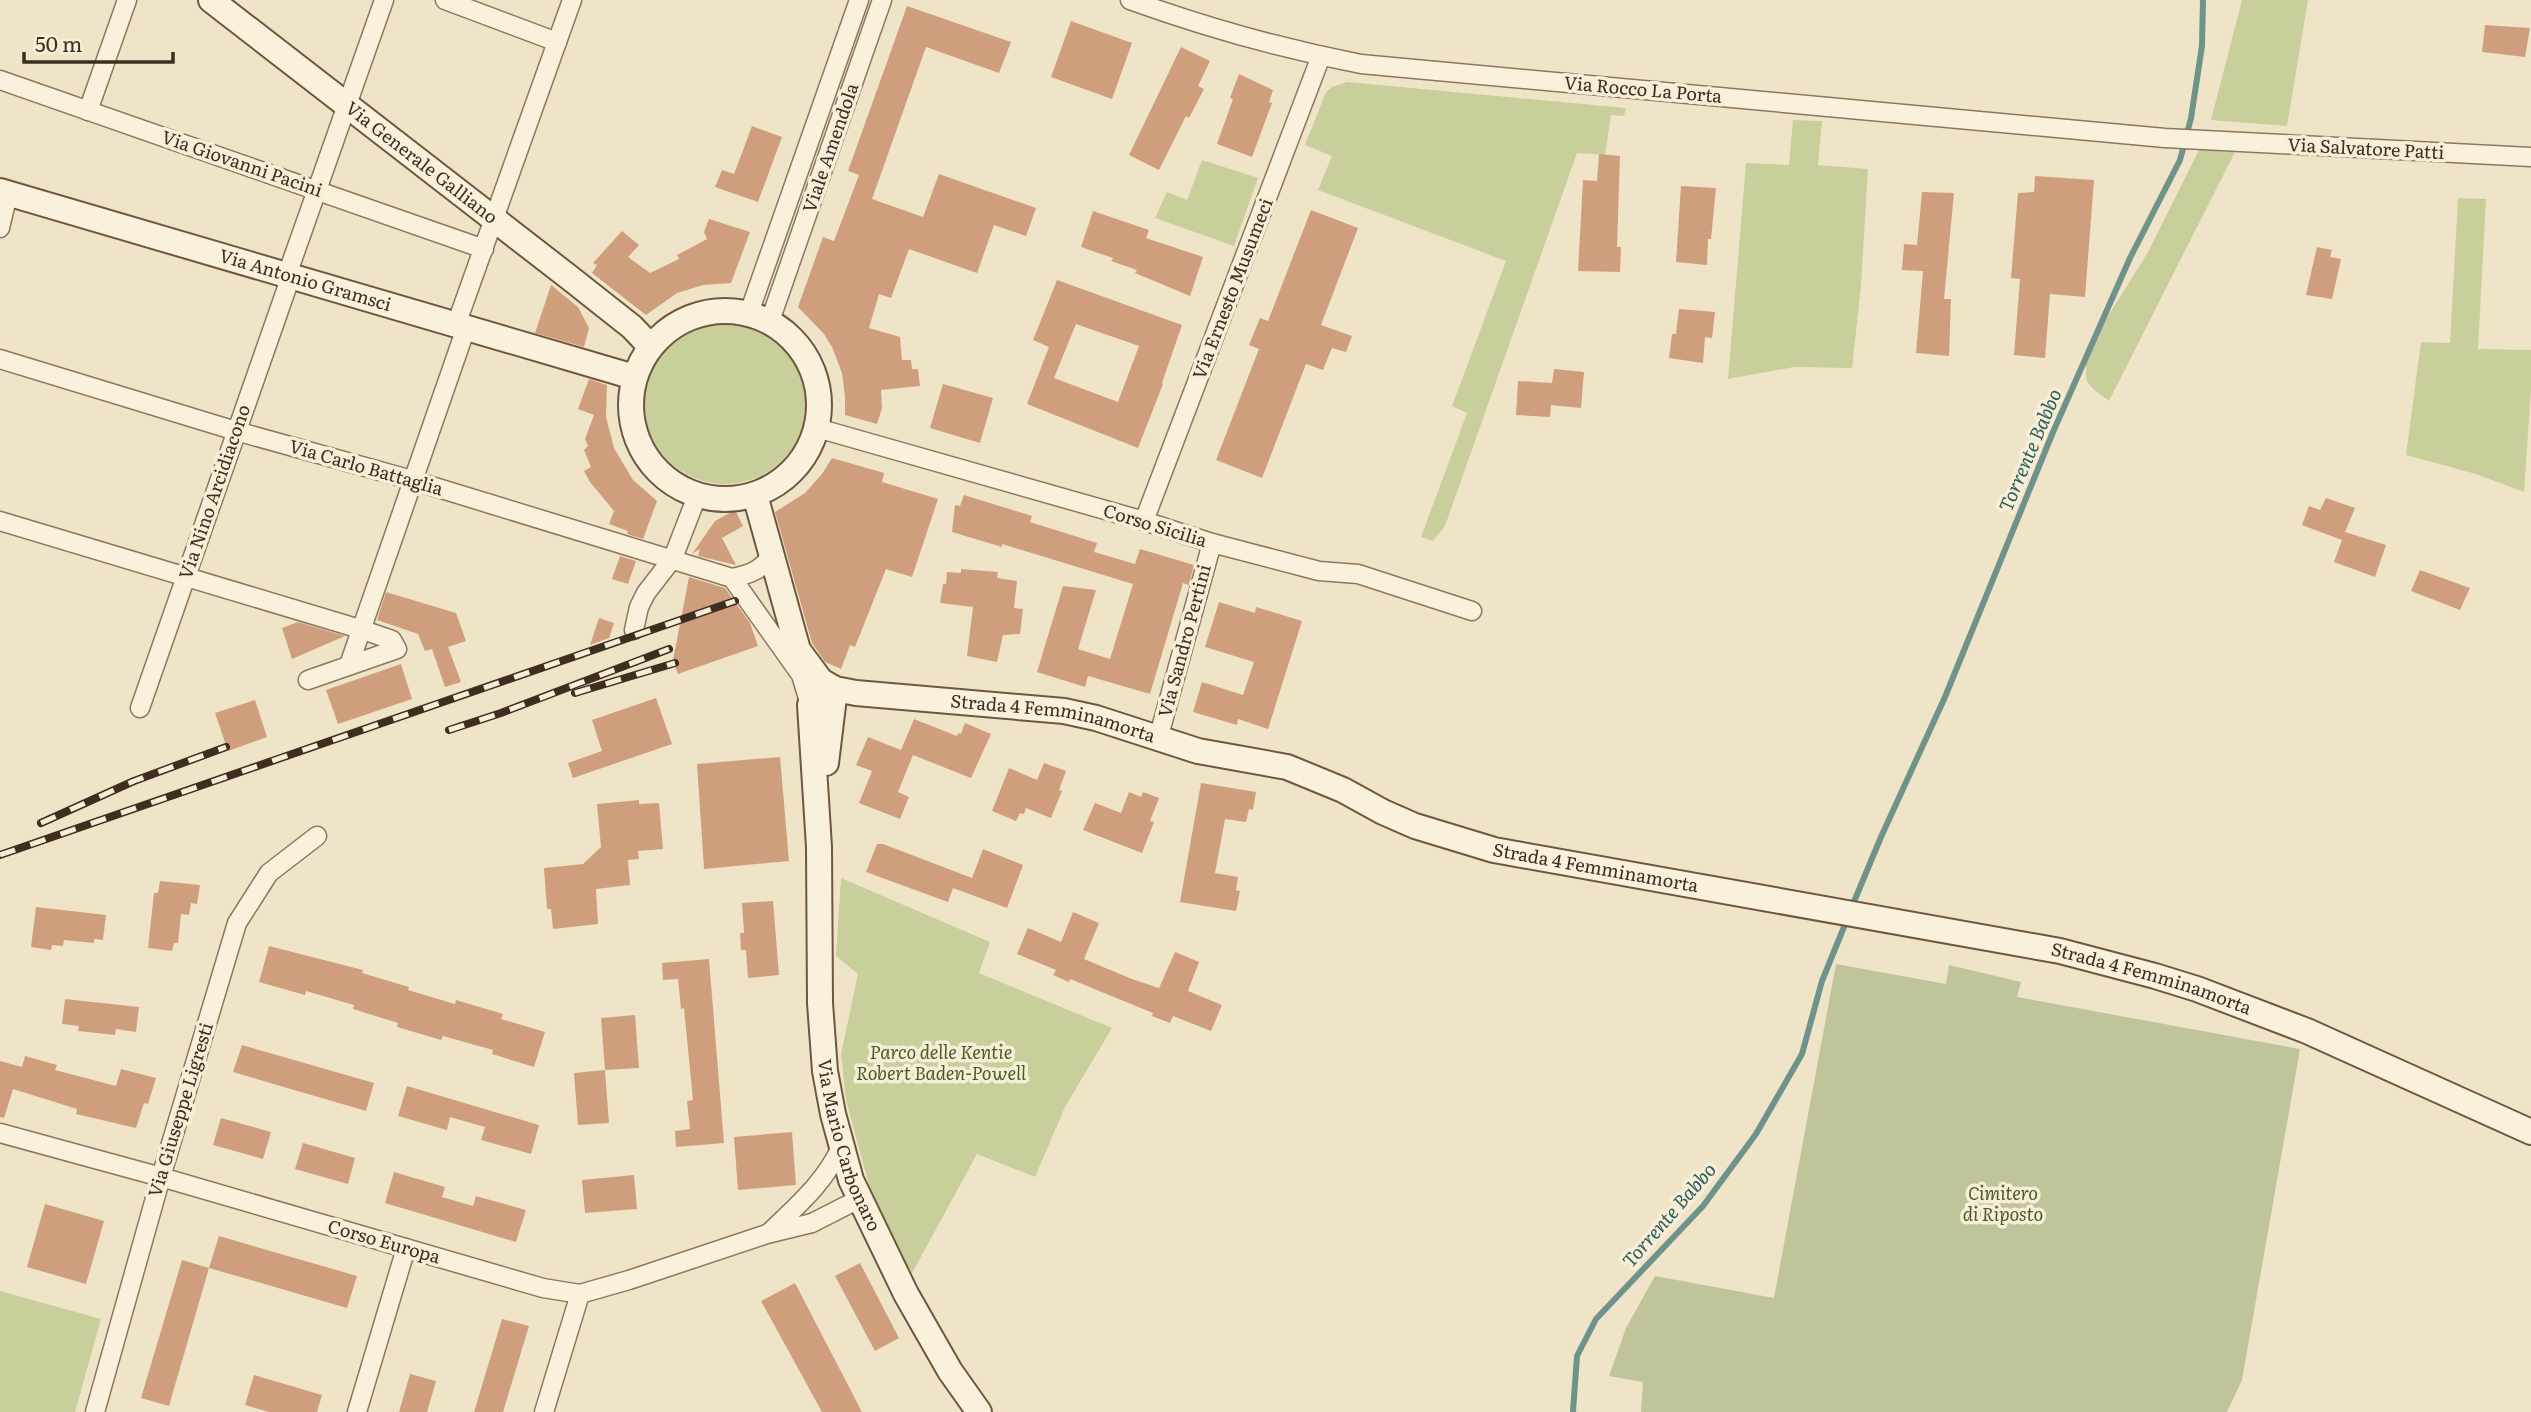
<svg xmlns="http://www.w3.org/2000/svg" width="2531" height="1412" viewBox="0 0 2531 1412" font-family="Literata,serif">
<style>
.green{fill:#c9cf9b}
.cemetery{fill:#bfc49a}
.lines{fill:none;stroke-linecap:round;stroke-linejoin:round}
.stream{stroke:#6f938a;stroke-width:6}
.building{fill:#cf9f7d;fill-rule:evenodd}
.street-casing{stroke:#8d765c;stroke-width:21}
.secondary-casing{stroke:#6f573f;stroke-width:28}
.street{stroke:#faf1dc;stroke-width:18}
.secondary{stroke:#faf1dc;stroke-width:24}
.rail-casing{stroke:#3d2e20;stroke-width:8}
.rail{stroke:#f7eed8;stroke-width:5;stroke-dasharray:16;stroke-linecap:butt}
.labels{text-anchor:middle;stroke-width:7;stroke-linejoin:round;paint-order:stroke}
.street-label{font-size:18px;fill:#3d2e20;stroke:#f7eed8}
.park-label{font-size:18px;font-style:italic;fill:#4d5a26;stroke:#f7eed8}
.water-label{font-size:19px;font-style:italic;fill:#2f5d5a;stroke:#f7eed8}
</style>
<rect width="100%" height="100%" fill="#f0e4c8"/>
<g class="green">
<path d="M2242 0H2308L2287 126 2211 120Z"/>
<path d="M1347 82 1626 108 1624 116 1611 115 1605 155 1577 153 1445 526 1433 541 1421 537 1467 413 1452 406 1506 261 1318 190 1332 156 1305 145 1326 92 1332 87Z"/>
<path d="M1793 120 1822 121 1818 165 1868 169 1861 286 1852 368 1794 367 1728 379 1746 163 1789 165Z"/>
<path d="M2199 150 2235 152 2109 401 2093 389 2086 380V363L2096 335 2147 254Z"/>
<path d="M1202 160 1258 178 1234 246 1155 218 1167 192 1187 200Z"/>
<path d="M2458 198 2486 199 2478 349 2531 350V390L2524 492 2476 474 2406 455 2421 342 2450 343Z"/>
<circle cx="725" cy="403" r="81"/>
<path d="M841 878 990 942 979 973 1112 1028 1065 1107 1035 1177 977 1154 911 1275 870 1189 846 1100 841 1054 858 974 836 956Z"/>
<path d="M0 1291 101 1319 75 1412H0Z"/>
</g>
<path class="cemetery" d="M1836 964 1946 984 1949 965 2021 982 2017 997 2300 1049 2242 1380 2227 1412H1641L1643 1382 1609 1376 1626 1328 1655 1276 1774 1298Z"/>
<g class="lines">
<g class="stream">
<path d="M1853 904 1881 837 1945 697 2053 432 2130 258 2180 160 2191 118 2202 46 2203 0"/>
<path d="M1573 1412 1577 1356 1596 1319 1703 1206 1756 1134 1802 1054 1822 981 1846 922"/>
</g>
</g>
<g class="building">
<path d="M907 6 1011 42 999 73 926 47 872 199 923 217 939 174 1036 208 1026 236 994 225 977 273 909 249 891 298 879 294 869 328 900 337 902 360H911L912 369H918L920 386 881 390 882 408 877 424 845 415V397L842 373 832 347 824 334 798 307 823 237 834 241 859 175 848 171Z"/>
<path d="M1071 21 1132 43 1112 99 1051 77Z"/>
<path d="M2485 25 2530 28 2525 57 2482 52Z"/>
<path d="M1181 47 1210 61 1198 86 1204 89 1189 118 1186 116 1159 170 1129 155Z"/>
<path d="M1239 74 1273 90 1269 102 1272 103 1252 157 1217 144 1233 99 1230 98Z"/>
<path d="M752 126 782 137 758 202 715 187 722 170 734 174Z"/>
<path d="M1599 154 1620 156 1617 247H1621L1620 272 1578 271 1583 180 1597 181Z"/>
<path d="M2035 176 2094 180 2085 297 2050 294 2045 358 2014 355 2020 279 2011 278 2018 193 2034 192Z"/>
<path d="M1681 186 1716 188 1711 239H1708L1707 265 1676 262Z"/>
<path d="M1922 192 1954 193 1944 299H1951L1949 356 1916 353 1923 271 1902 270 1904 244 1917 245Z"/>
<path d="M1311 210 1358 228 1321 325 1352 336 1346 352 1332 348 1323 370 1306 364 1262 478 1216 460 1259 349 1249 345 1260 318 1268 321Z"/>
<path d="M1093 211 1149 230 1146 238 1203 257 1190 296 1135 273 1137 270 1111 261 1113 258 1081 247Z"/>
<path d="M709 219 750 232 731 283 703 285 677 293 646 315 592 273 597 265 593 263 622 231 639 245 628 257 650 273 679 259 677 255 707 239 704 232Z"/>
<path d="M2317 247 2332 250 2330 257 2341 259 2332 299 2306 295Z"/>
<path d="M1057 280 1182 325 1162 383 1163 384 1138 448 1027 404 1049 347 1033 340ZM1076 324 1139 346 1118 402 1054 378Z"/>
<path d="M551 285 578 307 589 328 584 347 535 333Z"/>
<path d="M1679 309 1715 312 1712 338 1705 337 1703 363 1669 358 1672 334H1676Z"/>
<path d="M1554 369 1584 372 1581 408 1551 405 1550 417 1516 415 1518 381 1552 383Z"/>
<path d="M589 379 607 385 606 417 614 448 633 480 657 501 643 539 627 534 628 531 609 524 614 511 590 482 584 471 591 467 584 450 588 446 585 439 594 415 578 409Z"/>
<path d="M943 384 993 398 980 443 930 428Z"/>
<path d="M832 458 884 473 882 482 938 499 912 577 886 569 855 647 850 645 841 669 825 662 812 643 775 512 805 493 822 474Z"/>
<path d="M964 495 1032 516 1030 522 1097 543 1094 552 1135 564 1140 549 1194 565 1189 585 1183 583 1150 694 1088 676 1085 687 1037 672 1063 586 1096 590 1078 649 1110 659 1133 584 1002 544V547L952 532 955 505 960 506Z"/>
<path d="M2326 498 2355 508 2345 532 2386 545 2375 577 2334 562 2342 540 2302 525 2309 506 2320 510Z"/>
<path d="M735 510 743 526 722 538 736 565 698 556 700 549 692 554 715 521Z"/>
<path d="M620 556 636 561 628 584 612 579Z"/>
<path d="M961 569 998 572 997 578 1017 581 1014 608 1023 609 1020 634 1003 635 997 662 967 656 973 607 940 603 943 584H946L947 572 961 573Z"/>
<path d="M2420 570 2470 588 2460 610 2411 591Z"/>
<path d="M689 577 725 588 750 623 758 646 678 674 673 660Z"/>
<path d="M386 592 456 613 466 641 448 647 461 682 445 687 432 649 425 651 418 634 377 620Z"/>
<path d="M1219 602 1255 613 1256 607 1302 621 1268 729 1238 719 1237 725 1193 712 1202 682 1243 695 1254 662 1205 647Z"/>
<path d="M599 618 614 623 609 638 590 645Z"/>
<path d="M298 622 345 636 292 659 282 628Z"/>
<path d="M401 664 412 699 338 724 326 690Z"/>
<path d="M656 698 672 744 573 778 568 763 602 751 592 720Z"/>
<path d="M255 700 267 737 228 751 215 713Z"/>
<path d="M914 719 957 736 958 733 961 734 965 723 991 734 971 778 913 755 898 792 909 797 900 819 859 803 872 771 856 765 868 737 901 750Z"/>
<path d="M780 757 789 861 704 869 697 764Z"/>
<path d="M1044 763 1066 771 1059 790 1062 791 1051 818 1026 808 1024 814 1020 813 1016 821 992 811 1009 768 1037 780Z"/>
<path d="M1201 783 1256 792 1253 810 1249 809 1246 822 1225 819 1215 873 1238 877 1236 890 1240 891 1236 911 1180 902Z"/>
<path d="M1129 792 1141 797 1143 792 1159 798 1150 821 1154 822 1142 853 1083 830 1095 803 1121 813Z"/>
<path d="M639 800V804L659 803 663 849 638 851 639 859 628 860 630 885 596 889 598 924 553 929 551 909H547L544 868 583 864 601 847 597 804Z"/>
<path d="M877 844H883L972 878 983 849 1023 865 1007 908 953 888 948 902 866 872Z"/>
<path d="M160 881 200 885 197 904 191 903 189 915 181 914 178 943H174L172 951 148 948 154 893H158Z"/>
<path d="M773 901 779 975 748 978 746 950H741L740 933H744L742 903Z"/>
<path d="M36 907 106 915 103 940 94 939V943L64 940 63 946 52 945 51 950 31 947Z"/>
<path d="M1073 912 1099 923 1084 959 1132 979 1159 988 1175 952 1199 962 1188 991 1222 1005 1211 1031 1173 1016 1170 1023 1152 1016 1153 1013 1070 979 1069 982 1053 975 1056 970 1017 954 1028 928 1061 942Z"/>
<path d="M269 946 363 970 362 973 409 987 408 990 455 1004 456 1000 503 1014 501 1019 545 1032 534 1067 492 1054 493 1050 443 1036 441 1040 397 1027 398 1023 353 1009 354 1005 306 991 305 995 259 982Z"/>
<path d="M709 959 724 1143 676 1147 675 1131 690 1129 687 1101 693 1100 684 1008 681 1009 678 979 663 980 662 963Z"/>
<path d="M65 999 139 1007 136 1032 116 1029 115 1035 78 1031 79 1026 62 1024Z"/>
<path d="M635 1015 639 1068 605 1070 601 1018Z"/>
<path d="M242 1045 374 1083 366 1111 233 1072Z"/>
<path d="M25 1056 57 1065 55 1070 116 1086 121 1069 156 1078 148 1104 144 1103 136 1128 76 1114 77 1109 13 1089 4 1118 0 1117V1061L22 1067Z"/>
<path d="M605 1070 609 1123 578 1125 574 1073Z"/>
<path d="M407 1086 539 1125 531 1154 481 1140 485 1127 450 1117 447 1130 398 1116Z"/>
<path d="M221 1118 271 1132 263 1159 213 1145Z"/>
<path d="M792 1132 796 1185 738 1190 734 1137Z"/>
<path d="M303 1143 355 1158 348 1184 295 1169Z"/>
<path d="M394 1172 445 1187 442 1197 473 1206 476 1196 526 1210 516 1242 385 1203Z"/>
<path d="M634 1175 637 1209 585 1213 582 1180Z"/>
<path d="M45 1204 104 1221 86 1284 27 1267Z"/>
<path d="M219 1236 357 1276 347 1308 209 1268Z"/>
<path d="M182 1260 209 1268 169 1406 141 1398Z"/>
<path d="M860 1263 899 1338 875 1351 835 1276Z"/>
<path d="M795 1283 862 1412H822L761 1301Z"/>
<path d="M502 1319 529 1326 503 1412H474Z"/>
<path d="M410 1374 436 1381 427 1412H399Z"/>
<path d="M254 1375 322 1395 317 1412H269L245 1405Z"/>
</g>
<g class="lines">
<defs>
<g id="street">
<path d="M445 0 557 42"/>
<path d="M1130 0C1205 27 1283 49 1361 64L2165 138 2531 157"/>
<path d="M0 80 484 249"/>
<path d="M88 111 127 0"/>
<path d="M0 228 8 194"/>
<path d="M287 275 384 0"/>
<path d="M749 313 859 0"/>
<path d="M770 321 882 0"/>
<path d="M456 325 572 0"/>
<path d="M0 359 236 431 412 480 732 578C751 574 761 570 772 555"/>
<path d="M817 428 1144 521 1212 543 1319 571 1358 574 1472 611"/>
<path d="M0 521 360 629 392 640 397 649 308 680"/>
<path d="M1144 521 1321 56"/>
<path d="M732 578 801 675 810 705"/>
<path d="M634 630 639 607 646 593 673 558 697 496"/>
<path d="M349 665 466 328"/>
<path d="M140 708 291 276"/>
<path d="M1158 739 1212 543"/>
<path d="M0 1133 161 1177 543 1288 580 1294 629 1280 767 1234 812 1223 861 1198"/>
<path d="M770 1232C798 1205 825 1182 841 1147"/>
<path d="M95 1412 161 1177 237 923 269 873 317 836"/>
<path d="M357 1412 406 1248"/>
<path d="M544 1412 580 1294"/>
</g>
<g id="secondary">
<path id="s1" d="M211 0 570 278 632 327 650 346"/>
<path id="s2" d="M0 191 634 377"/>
<circle cx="725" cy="405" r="94"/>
<path id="s3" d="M755 495 798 650 821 681 835 689 856 693 1064 711 1096 718 1198 751 1287 767 1343 790 1383 812 1415 826 1494 850 2060 951 2155 976 2197 989 2307 1031 2531 1132"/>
<path id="s4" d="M821 681 815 689 810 705 819 847 820 1003 825 1071 833 1114 851 1180 906 1294 950 1371 979 1412"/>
<path d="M826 763 835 689"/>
</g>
</defs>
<use href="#street" class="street-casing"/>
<use href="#secondary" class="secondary-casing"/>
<use href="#street" class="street"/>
<use href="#secondary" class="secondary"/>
<defs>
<g id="rail">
<path d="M575 693 675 663"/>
<path d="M449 730 501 713 669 649"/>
<path d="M41 823 134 781 226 747"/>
<path d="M0 855 735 601"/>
</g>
</defs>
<use href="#rail" class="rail-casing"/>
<use href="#rail" class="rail"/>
</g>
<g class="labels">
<g class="street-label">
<text transform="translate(1643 90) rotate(5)" y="6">Via Rocco La Porta</text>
<text transform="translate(831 148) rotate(-71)" y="6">Viale Amendola</text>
<text transform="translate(2366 149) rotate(3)" y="6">Via Salvatore Patti</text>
<text transform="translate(242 164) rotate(19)" y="6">Via Giovanni Pacini</text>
<text dy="6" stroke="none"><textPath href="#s1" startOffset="266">Via Generale Galliano</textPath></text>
<text dy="6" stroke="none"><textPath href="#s2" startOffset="318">Via Antonio Gramsci</textPath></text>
<text transform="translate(1233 289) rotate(-69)" y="6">Via Ernesto Musumeci</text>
<text transform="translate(366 468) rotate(16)" y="6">Via Carlo Battaglia</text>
<text transform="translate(215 492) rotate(-71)" y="6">Via Nino Arcidiacono</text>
<text transform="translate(1155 526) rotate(17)" y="6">Corso Sicilia</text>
<text transform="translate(1185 641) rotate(-75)" y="6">Via Sandro Pertini</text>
<text dy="6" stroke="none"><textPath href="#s3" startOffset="436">Strada 4 Femminamorta</textPath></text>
<text dy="6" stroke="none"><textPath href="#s3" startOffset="1003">Strada 4 Femminamorta</textPath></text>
<text dy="6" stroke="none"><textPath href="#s3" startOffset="1570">Strada 4 Femminamorta</textPath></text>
<text transform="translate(181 1110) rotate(-73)" y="6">Via Giuseppe Ligresti</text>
<text dy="6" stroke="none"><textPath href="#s4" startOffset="471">Via Mario Carbonaro</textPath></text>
<text transform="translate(384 1242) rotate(16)" y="6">Corso Europa</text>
</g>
<g class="park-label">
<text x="941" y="1059">Parco delle Kentie<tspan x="941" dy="21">Robert Baden-Powell</tspan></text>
<text x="2003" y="1200">Cimitero<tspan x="2003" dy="21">di Riposto</tspan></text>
</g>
<g class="water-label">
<text transform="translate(2030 450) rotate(-67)" y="7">Torrente Babbo</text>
<text transform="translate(1669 1215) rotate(-49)" y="7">Torrente Babbo</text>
</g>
</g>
<path d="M24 52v10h149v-10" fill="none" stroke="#3d2e20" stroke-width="3.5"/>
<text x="35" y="52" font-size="21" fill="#3d2e20" stroke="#f7eed8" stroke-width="5" paint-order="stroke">50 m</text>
</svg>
